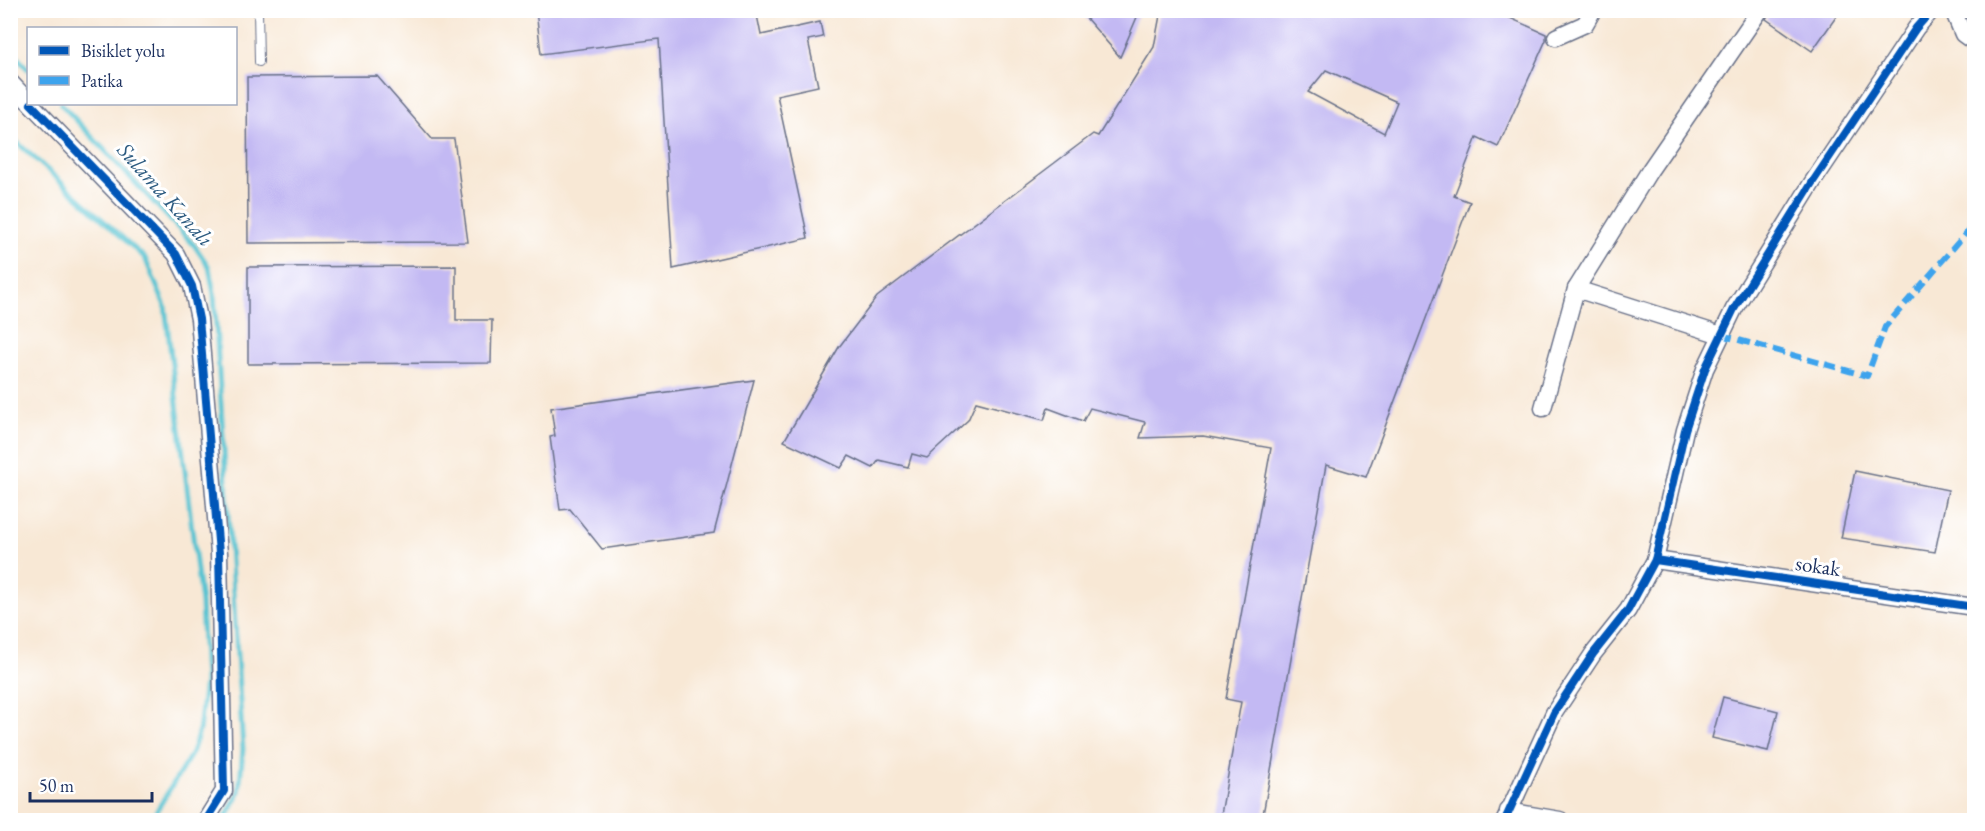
<svg xmlns="http://www.w3.org/2000/svg" width="1985" height="831" viewBox="0 0 1985 831" font-family="'EB Garamond',serif">
<style>
.lines{fill:none;stroke-linecap:round;stroke-linejoin:round}
.stream{stroke:#57c3d1;stroke-width:5}
.building{fill:#c3b9f3;fill-rule:evenodd}
.service-casing{stroke:#687088;stroke-width:10}
.minor-casing{stroke:#687088;stroke-width:19}
.service{stroke:#fff;stroke-width:8}
.minor{stroke:#fff;stroke-width:16}
.quiet{stroke:#3da3ed;stroke-width:6;stroke-dasharray:12 6;stroke-linecap:butt}
.cycleway-casing{stroke:#fff;stroke-width:11}
.cycleway{stroke:#0057b8;stroke-width:8}
.labels{text-anchor:middle;stroke-width:6;stroke-linejoin:round;paint-order:stroke}
.street-label{font-size:21px;fill:#1b2f5e;stroke:#fff}
.water-label{font-size:22px;font-style:italic;fill:#2d5b80;stroke:#fff}
</style>
<rect width="100%" height="100%" fill="#fff"/>
<filter id="ink" filterUnits="userSpaceOnUse"><feTurbulence type="fractalNoise" baseFrequency=".0167" numOctaves="2"/><feDisplacementMap in="SourceGraphic" scale="12" xChannelSelector="R" yChannelSelector="G"/><feConvolveMatrix kernelMatrix="1 2 1 2 8 2 1 2 1" color-interpolation-filters="sRGB"/></filter>
<filter id="wash" filterUnits="userSpaceOnUse"><feTurbulence type="fractalNoise" baseFrequency=".008" numOctaves="4" result="noise"/><feDisplacementMap in="SourceGraphic" scale="24" xChannelSelector="R" yChannelSelector="G"/><feGaussianBlur stdDeviation="1.35" result="paint"/><feColorMatrix in="noise" values="0 0 0 0 0 0 0 0 0 0 0 0 0 0 0 0 0 1.4 0 .05"/><feComposite in="paint" operator="in"/></filter>
<g filter="url(#wash)">
<rect width="100%" height="100%" fill="#f8e8d5"/>
<g class="lines">
<g class="stream">
<path d="M10 50 28 69"/>
<path d="M61 104 194 245 209 267 214 294 243 749 239 793 224 820"/>
<path d="M10 136 145 258 165 306 201 603 205 681 199 731 192 753 151 820"/>
</g>
</g>
<g id="blocks">
<g class="building">
<path d="M536 10H756L761 35 820 22 823 37 808 40 818 86 777 95 808 238 673 269 659 39 541 54Z"/>
<path d="M1079 10H1140L1120 57Z"/>
<path d="M1161 10H1492L1546 34V40L1498 147 1477 137 1454 196 1470 202 1366 477 1326 465 1262 820H1220L1241 702 1226 699 1271 448 1203 436 1140 438 1145 422 1090 408 1083 421 1048 408 1044 420 976 402 968 420 927 458 912 454 908 467 879 460 873 468 849 456 841 468 784 441 839 347 877 297 1093 134 1098 136 1154 47ZM1326 70 1397 102 1384 133 1308 92Z"/>
<path d="M1841 10 1812 51 1766 19 1771 10Z"/>
<path d="M377 76 432 139H454L468 242 248 243 247 77Z"/>
<path d="M456 266V320H492L491 363 248 364V267Z"/>
<path d="M754 380 714 533 602 549 570 509 560 510 550 437 555 436 551 408Z"/>
<path d="M1855 471 1948 490 1935 552 1841 538Z"/>
<path d="M1723 697 1778 711 1768 751 1712 738Z"/>
</g>
</g>
</g>
<g filter="url(#ink)">
<use href="#blocks" fill-opacity="0" stroke="#687088" stroke-width="1.5"/>
<g class="lines">
<defs>
<path id="service" d="M258 10 259 62"/>
<g id="minor">
<path d="M1953 10 1963 34 1974 42"/>
<path d="M1556 37 1585 24 1593 10"/>
<path d="M10 82 28 101"/>
<path d="M31 104 176 254 192 286 199 319 219 553 224 791 206 820"/>
<path d="M1576 289 1721 335"/>
<path d="M1543 408 1576 289 1650 170 1760 10"/>
<path d="M1655 560 1974 607"/>
<path d="M1508 811 1560 820"/>
<path d="M1505 820 1554 713 1593 654 1628 610 1655 560 1685 430 1705 369 1734 309 1812 183 1916 28 1932 10"/>
</g>
</defs>
<use href="#service" class="service-casing"/>
<use href="#minor" class="minor-casing"/>
<use href="#service" class="service"/>
<use href="#minor" class="minor"/>
<path class="quiet" d="M1721 335 1867 376 1885 327 1974 224"/>
<defs>
<g id="cycleway">
<path d="M31 104 176 254 192 286 199 319 219 553 224 791 206 820"/>
<path d="M1655 560 1974 607"/>
<path d="M1505 820 1554 713 1593 654 1628 610 1655 560 1685 430 1705 369 1734 309 1812 183 1916 28 1932 10"/>
</g>
</defs>
<use href="#cycleway" class="cycleway-casing"/>
<use href="#cycleway" class="cycleway"/>
</g>
</g>
<g class="labels">
<g class="street-label">
<text transform="translate(1818 566) rotate(8)" y="7">sokak</text>
</g>
<g class="water-label">
<text transform="translate(166 194) rotate(48)" y="8">Sulama Kanalı</text>
</g>
</g>
<rect width="1985" height="831" fill="none" stroke="#fff" stroke-width="36"/>
<rect x="27" y="27" width="210" height="78" fill="#ffffff" stroke="#a4acbf" stroke-width="1.5"/>
<rect x="39" y="46" width="30" height="9" fill="#0057b8" stroke="#a4acbf" stroke-width="1.5"/>
<text x="81" y="57" font-size="18" fill="#1b2f5e">Bisiklet yolu</text>
<rect x="39" y="76" width="30" height="9" fill="#3da3ed" stroke="#a4acbf" stroke-width="1.5"/>
<text x="81" y="87" font-size="18" fill="#1b2f5e">Patika</text>
<path d="M30 792v9h122v-9" fill="none" stroke="#1b2f5e" stroke-width="3"/>
<text x="39" y="792" font-size="18" fill="#1b2f5e" stroke="#ffffff" stroke-width="4.5" paint-order="stroke">50 m</text>
</svg>
